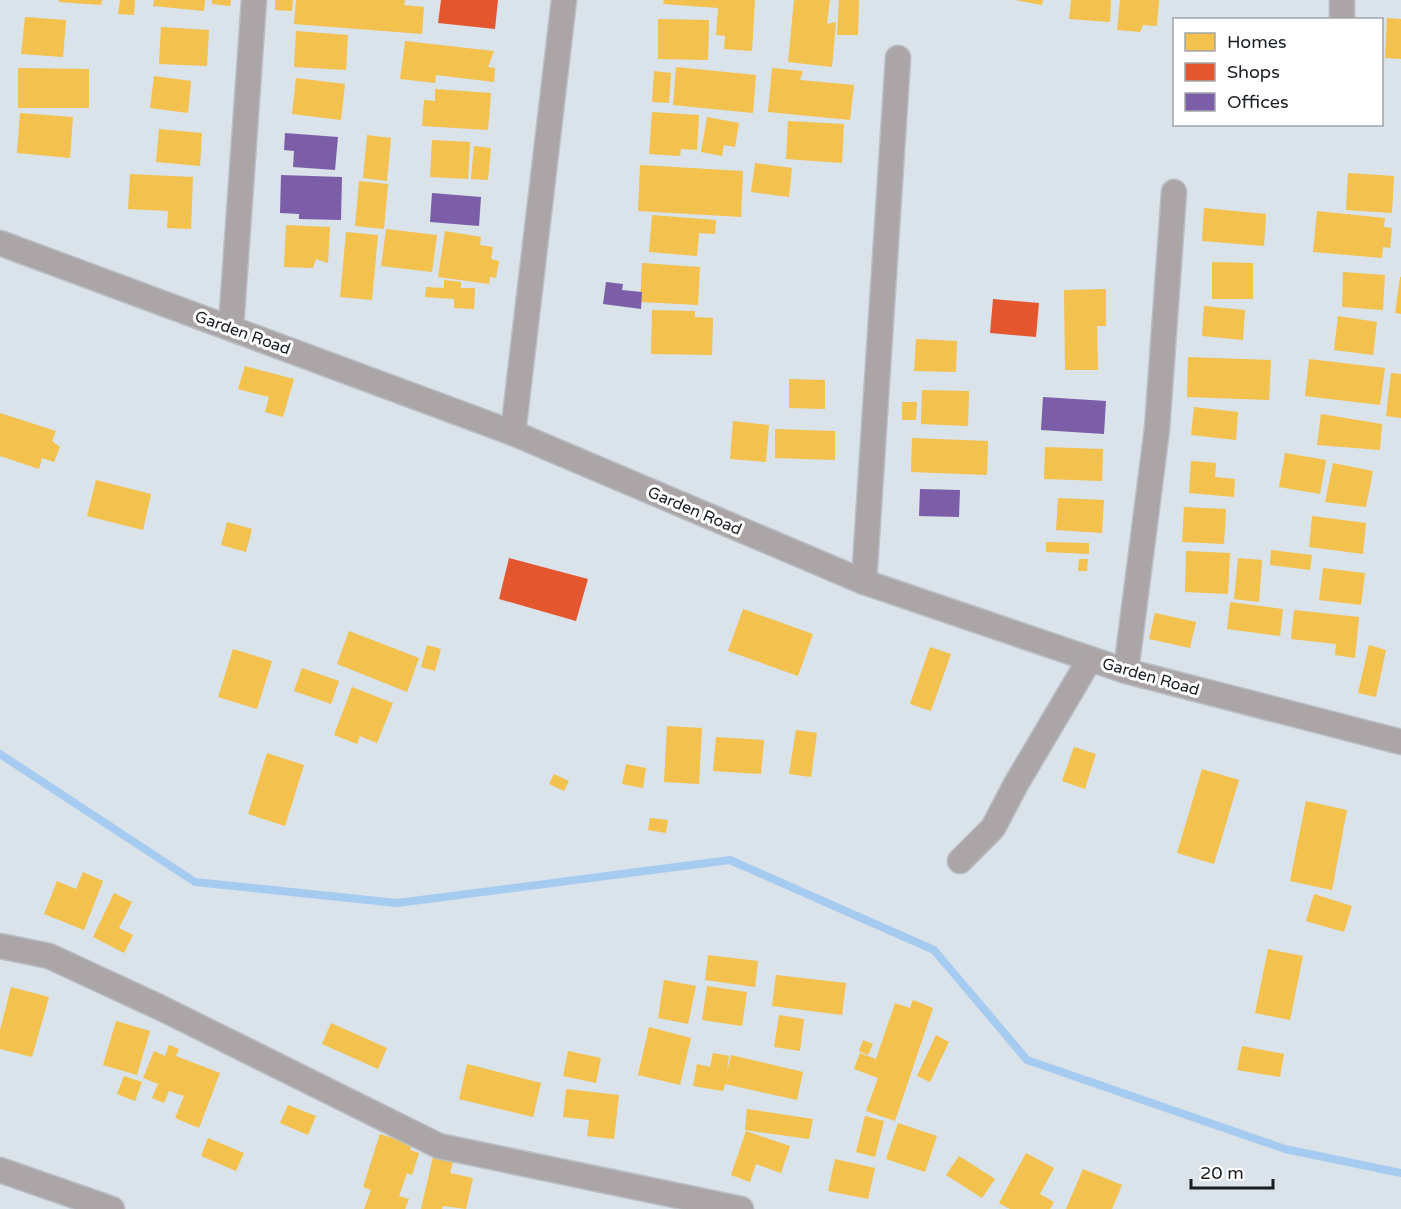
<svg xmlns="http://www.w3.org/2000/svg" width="1401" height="1209" viewBox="0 0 1401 1209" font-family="'Varela Round',sans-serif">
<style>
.homes{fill:#f2c14e}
.shops{fill:#e4572e}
.offices{fill:#7b5ea7}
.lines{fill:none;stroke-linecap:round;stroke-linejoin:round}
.stream{stroke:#a6cbf0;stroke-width:8}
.street-casing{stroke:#b9bfc5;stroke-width:27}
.street{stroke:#aba5a7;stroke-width:24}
.labels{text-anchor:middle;stroke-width:6;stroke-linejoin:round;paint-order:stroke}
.street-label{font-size:16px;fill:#191e24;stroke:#fff}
</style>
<rect width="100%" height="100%" fill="#dae2ea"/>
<g class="homes">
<path d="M59 0H102L101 5 59 2Z"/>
<path d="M120 0H135L134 15 118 14Z"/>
<path d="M154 0H205L204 11 153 6Z"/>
<path d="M212 0H231L230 6 212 4Z"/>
<path d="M275 0H293L292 11 275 10Z"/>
<path d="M296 0H405L404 5 424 7 422 34 294 24Z"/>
<path d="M664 0H755L752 51 724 49 725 36 716 35 718 8 663 4Z"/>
<path d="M794 0H830L827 24 836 22 832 67 788 62Z"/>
<path d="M839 0H859L858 35H837Z"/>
<path d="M1015 0H1043L1042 5Z"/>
<path d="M1071 0H1111L1110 22 1069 19Z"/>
<path d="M1120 0H1159L1157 26 1143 25 1140 32 1117 30Z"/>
<path d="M25 17 66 20 63 57 21 54Z"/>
<path d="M1387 18 1401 19V59L1385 58Z"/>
<path d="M658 19 709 20 708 60 658 59Z"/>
<path d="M161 27 209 30 207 66 159 64Z"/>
<path d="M296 31 348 35 346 70 294 67Z"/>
<path d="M405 41 494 51 488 67 495 68 494 82 436 75 435 83 400 79Z"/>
<path d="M676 67 756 75 753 113 673 105Z"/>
<path d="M18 68 89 69V108H18Z"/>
<path d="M772 68 803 71 800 80 854 85 850 120 768 112Z"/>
<path d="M654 71 671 73 669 103 652 102Z"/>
<path d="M154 76 191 81 188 113 150 108Z"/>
<path d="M296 78 345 84 341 120 292 114Z"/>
<path d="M435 89 491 93 488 130 422 126 424 100 435 101Z"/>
<path d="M652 112 699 115 697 150 681 149 680 156 649 154Z"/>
<path d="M20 113 73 117 70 158 17 153Z"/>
<path d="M707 117 739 123 735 147 724 145 722 156 701 152Z"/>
<path d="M788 121 844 124 842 163 786 159Z"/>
<path d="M159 129 202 133 200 166 156 162Z"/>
<path d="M367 135 391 138 387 181 363 178Z"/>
<path d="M432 140 470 142 468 179 430 177Z"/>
<path d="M474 146 491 148 488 180 471 179Z"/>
<path d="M755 163 792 168 789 197 751 192Z"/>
<path d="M640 165 743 171 741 217 638 211Z"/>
<path d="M1348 173 1394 176 1392 213 1346 210Z"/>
<path d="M130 174 193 177 191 229 167 228 168 211 128 209Z"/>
<path d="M359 181 388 184 384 229 355 226Z"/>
<path d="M1204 208 1266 214 1264 246 1202 241Z"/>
<path d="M1317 211 1385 218 1384 227 1392 228 1390 248 1383 247 1382 258 1313 252Z"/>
<path d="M652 215 716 220 715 234 699 233 697 256 649 252Z"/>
<path d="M286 225 330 227 328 263 316 259 313 268 284 267Z"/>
<path d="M386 229 437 235 432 272 381 266Z"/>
<path d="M445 231 481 237 480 245 493 247 491 259 499 261 496 278 490 277 489 284 438 277Z"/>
<path d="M346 232 378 235 372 300 340 297Z"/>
<path d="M1212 262 1253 263V299H1212Z"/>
<path d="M642 263 700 267 698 305 640 302Z"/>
<path d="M1343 272 1385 275 1383 310 1342 307Z"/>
<path d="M1400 277H1401V314L1395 313Z"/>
<path d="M444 280 461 282V288H475L474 309 454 308V299L425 297 426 287 444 288Z"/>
<path d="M1106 289V326H1097L1098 370H1065L1064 290Z"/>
<path d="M1204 306 1245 310 1243 340 1202 336Z"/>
<path d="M652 310 695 311V317L713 318 712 355 651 354Z"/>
<path d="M1338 316 1377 322 1373 355 1334 350Z"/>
<path d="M916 339 957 341 956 372 914 371Z"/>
<path d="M1188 357 1271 360 1269 400 1187 397Z"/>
<path d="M1309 359 1385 368 1380 405 1305 396Z"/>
<path d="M245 366 294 379 283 417 265 412 269 397 238 389Z"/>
<path d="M1391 373 1401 374V418L1386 416Z"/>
<path d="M789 379 825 380V409L789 408Z"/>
<path d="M922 390 969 391 968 426 921 424Z"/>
<path d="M902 402H917L916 420H902Z"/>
<path d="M1194 407 1238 412 1236 440 1191 435Z"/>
<path d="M0 413 56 431 52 441 60 447 54 462 42 458 39 469 0 456Z"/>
<path d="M1321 414 1382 424 1380 450 1317 445Z"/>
<path d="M733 421 769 425 766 462 730 459Z"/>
<path d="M775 429 835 431V460L775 458Z"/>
<path d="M912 438 988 441 987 475 911 472Z"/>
<path d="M1045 447 1103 449 1102 481 1044 479Z"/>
<path d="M1285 453 1326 460 1320 494 1279 487Z"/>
<path d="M1191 461 1216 463 1215 477 1235 479 1234 497 1189 493Z"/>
<path d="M1333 463 1373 471 1366 507 1325 502Z"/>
<path d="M96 480 151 494 143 530 87 516Z"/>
<path d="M1058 498 1104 500 1102 533 1056 530Z"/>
<path d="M1184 507 1226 509 1224 544 1182 542Z"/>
<path d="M1312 516 1366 523 1363 554 1309 547Z"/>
<path d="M227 522 252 529 246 552 221 545Z"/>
<path d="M1046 542 1089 543V554L1046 552Z"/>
<path d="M1271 550 1312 555 1310 570 1270 565Z"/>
<path d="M1186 551 1230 553 1228 594 1185 592Z"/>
<path d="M1238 558 1262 560 1259 602 1234 599Z"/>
<path d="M1079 559H1088L1087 571H1078Z"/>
<path d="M1323 568 1365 573 1361 605 1319 600Z"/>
<path d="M1230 602 1283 609 1280 636 1227 629Z"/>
<path d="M743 609 813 634 798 676 728 651Z"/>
<path d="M1294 610 1359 617 1355 658 1335 655 1336 644 1291 639Z"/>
<path d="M1155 613 1196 622 1190 648 1149 639Z"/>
<path d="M349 631 419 658 407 692 337 664Z"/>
<path d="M427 645 441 649 435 671 421 667Z"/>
<path d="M1369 645 1386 650 1376 697 1358 693Z"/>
<path d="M930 647 951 654 931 711 910 704Z"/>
<path d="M233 649 272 661 257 709 218 697Z"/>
<path d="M302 668 339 681 331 704 294 691Z"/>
<path d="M352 687 393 703 377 743 360 736 357 744 334 735Z"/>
<path d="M667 726 702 728 699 784 664 782Z"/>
<path d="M796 730 817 733 811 777 789 774Z"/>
<path d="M716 737 764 740 761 774 713 771Z"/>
<path d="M1074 747 1096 754 1085 789 1062 781Z"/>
<path d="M267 753 304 765 285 826 248 814Z"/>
<path d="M626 764 646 768 643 788 622 784Z"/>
<path d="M1202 769 1239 780 1214 864 1177 853Z"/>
<path d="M554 774 569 781 564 791 549 784Z"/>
<path d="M1306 801 1347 810 1332 890 1290 881Z"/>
<path d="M650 818 668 820 666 833 648 830Z"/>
<path d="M83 872 103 881 84 930 44 914 57 881 76 889Z"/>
<path d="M114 893 132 902 119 928 133 935 124 953 93 937Z"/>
<path d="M1314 894 1352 906 1344 932 1306 921Z"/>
<path d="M1268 949 1303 956 1290 1020 1255 1013Z"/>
<path d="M708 955 758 961 755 987 705 980Z"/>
<path d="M776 975 846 983 842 1015 772 1006Z"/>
<path d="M664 980 696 986 688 1024 658 1018Z"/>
<path d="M707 986 747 992 742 1026 702 1020Z"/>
<path d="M11 987 49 997 32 1057 0 1049V1030Z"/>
<path d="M913 1000 933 1008 895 1121 866 1111 878 1078 854 1069 860 1053 876 1059 895 1003 910 1008Z"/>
<path d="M779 1015 804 1019 800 1051 774 1047Z"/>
<path d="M116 1021 150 1031 137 1075 103 1065Z"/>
<path d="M331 1023 387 1048 378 1069 322 1044Z"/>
<path d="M649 1027 691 1038 680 1085 638 1075Z"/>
<path d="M936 1035 949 1042 930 1082 917 1076Z"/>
<path d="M863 1040 873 1044 868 1055 859 1051Z"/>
<path d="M169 1045 179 1049 176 1056 220 1073 199 1128 175 1118 184 1096 169 1091 164 1103 152 1098 158 1084 143 1078 154 1051 165 1056Z"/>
<path d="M1242 1046 1284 1054 1280 1077 1237 1070Z"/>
<path d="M568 1051 601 1058 596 1083 563 1076Z"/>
<path d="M713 1053 729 1056 727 1072 731 1055 803 1072 797 1100 725 1084 723 1091 693 1086 697 1064 710 1067Z"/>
<path d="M467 1064 541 1083 533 1117 459 1099Z"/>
<path d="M124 1076 142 1082 135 1101 117 1094Z"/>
<path d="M566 1089 619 1095 614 1139 587 1136 589 1120 563 1117Z"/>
<path d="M288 1105 316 1116 308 1135 280 1123Z"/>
<path d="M747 1109 813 1119 809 1139 745 1130Z"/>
<path d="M865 1116 884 1121 875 1157 856 1152Z"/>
<path d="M898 1123 937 1136 925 1172 886 1159Z"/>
<path d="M746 1131 790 1146 781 1173 756 1164 750 1182 731 1175Z"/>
<path d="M380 1134 412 1144 410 1150 419 1153 412 1175 407 1173 399 1196 409 1199 405 1209H364L371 1190 363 1187Z"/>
<path d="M208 1138 244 1153 236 1171 201 1156Z"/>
<path d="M1026 1153 1054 1168 1040 1194 1054 1202 1050 1209H1010L999 1203Z"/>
<path d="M959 1156 995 1179 982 1198 946 1175Z"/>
<path d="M433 1157 453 1162 450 1173 473 1178 466 1209 443 1206 442 1209H421Z"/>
<path d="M835 1159 875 1168 868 1199 828 1191Z"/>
<path d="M1083 1169 1122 1185 1112 1209H1066Z"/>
</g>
<g class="shops">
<path d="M441 0H498L495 29 438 23Z"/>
<path d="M993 299 1039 303 1036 337 990 333Z"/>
<path d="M509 558 588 579 576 621 499 599Z"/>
</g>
<g class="offices">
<path d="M285 133 338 137 335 170 293 167 294 151 284 150Z"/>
<path d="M281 175 342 177 341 220 299 219V214L280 213Z"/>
<path d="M432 193 481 197 479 226 430 222Z"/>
<path d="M606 282 623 284 622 290 642 292 641 309 603 304Z"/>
<path d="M1043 397 1106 401 1104 434 1041 430Z"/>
<path d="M920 489 960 490 959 517 919 516Z"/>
</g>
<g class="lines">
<path class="stream" d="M0 754 195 882 397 903 730 860 934 950 1027 1060 1285 1149 1401 1173"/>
<defs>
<g id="street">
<path d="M1342 20V0"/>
<path d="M0 243 513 433 864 582 1126 671 1401 742"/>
<path d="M231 327 254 0"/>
<path d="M513 433 564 0"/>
<path d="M864 582 898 58"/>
<path d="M1126 671 1157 429 1174 192"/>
<path d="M960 861 993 828 1016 784 1090 659"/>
<path d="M0 946 49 956 159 1007 439 1146 741 1209"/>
<path d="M0 1170 112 1209"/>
</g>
</defs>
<use href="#street" class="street-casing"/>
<use href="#street" class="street"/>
</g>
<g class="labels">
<g class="street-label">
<text transform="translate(243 332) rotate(20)" y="6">Garden Road</text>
<text transform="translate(695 510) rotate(23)" y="6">Garden Road</text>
<text transform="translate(1151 676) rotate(16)" y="6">Garden Road</text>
</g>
</g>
<rect x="1173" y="18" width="210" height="108" fill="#ffffff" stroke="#a3a5a7" stroke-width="1.5"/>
<rect x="1185" y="33" width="30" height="18" fill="#f2c14e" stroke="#a3a5a7" stroke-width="1.5"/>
<text x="1227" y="48" font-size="18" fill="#191e24">Homes</text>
<rect x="1185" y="63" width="30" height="18" fill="#e4572e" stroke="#a3a5a7" stroke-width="1.5"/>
<text x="1227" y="78" font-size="18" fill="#191e24">Shops</text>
<rect x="1185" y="93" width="30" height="18" fill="#7b5ea7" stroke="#a3a5a7" stroke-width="1.5"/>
<text x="1227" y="108" font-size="18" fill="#191e24">Offices</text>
<path d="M1191 1179v9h82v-9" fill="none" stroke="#191e24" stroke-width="3"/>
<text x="1200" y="1179" font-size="18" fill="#191e24" stroke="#ffffff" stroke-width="4.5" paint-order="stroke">20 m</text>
</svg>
